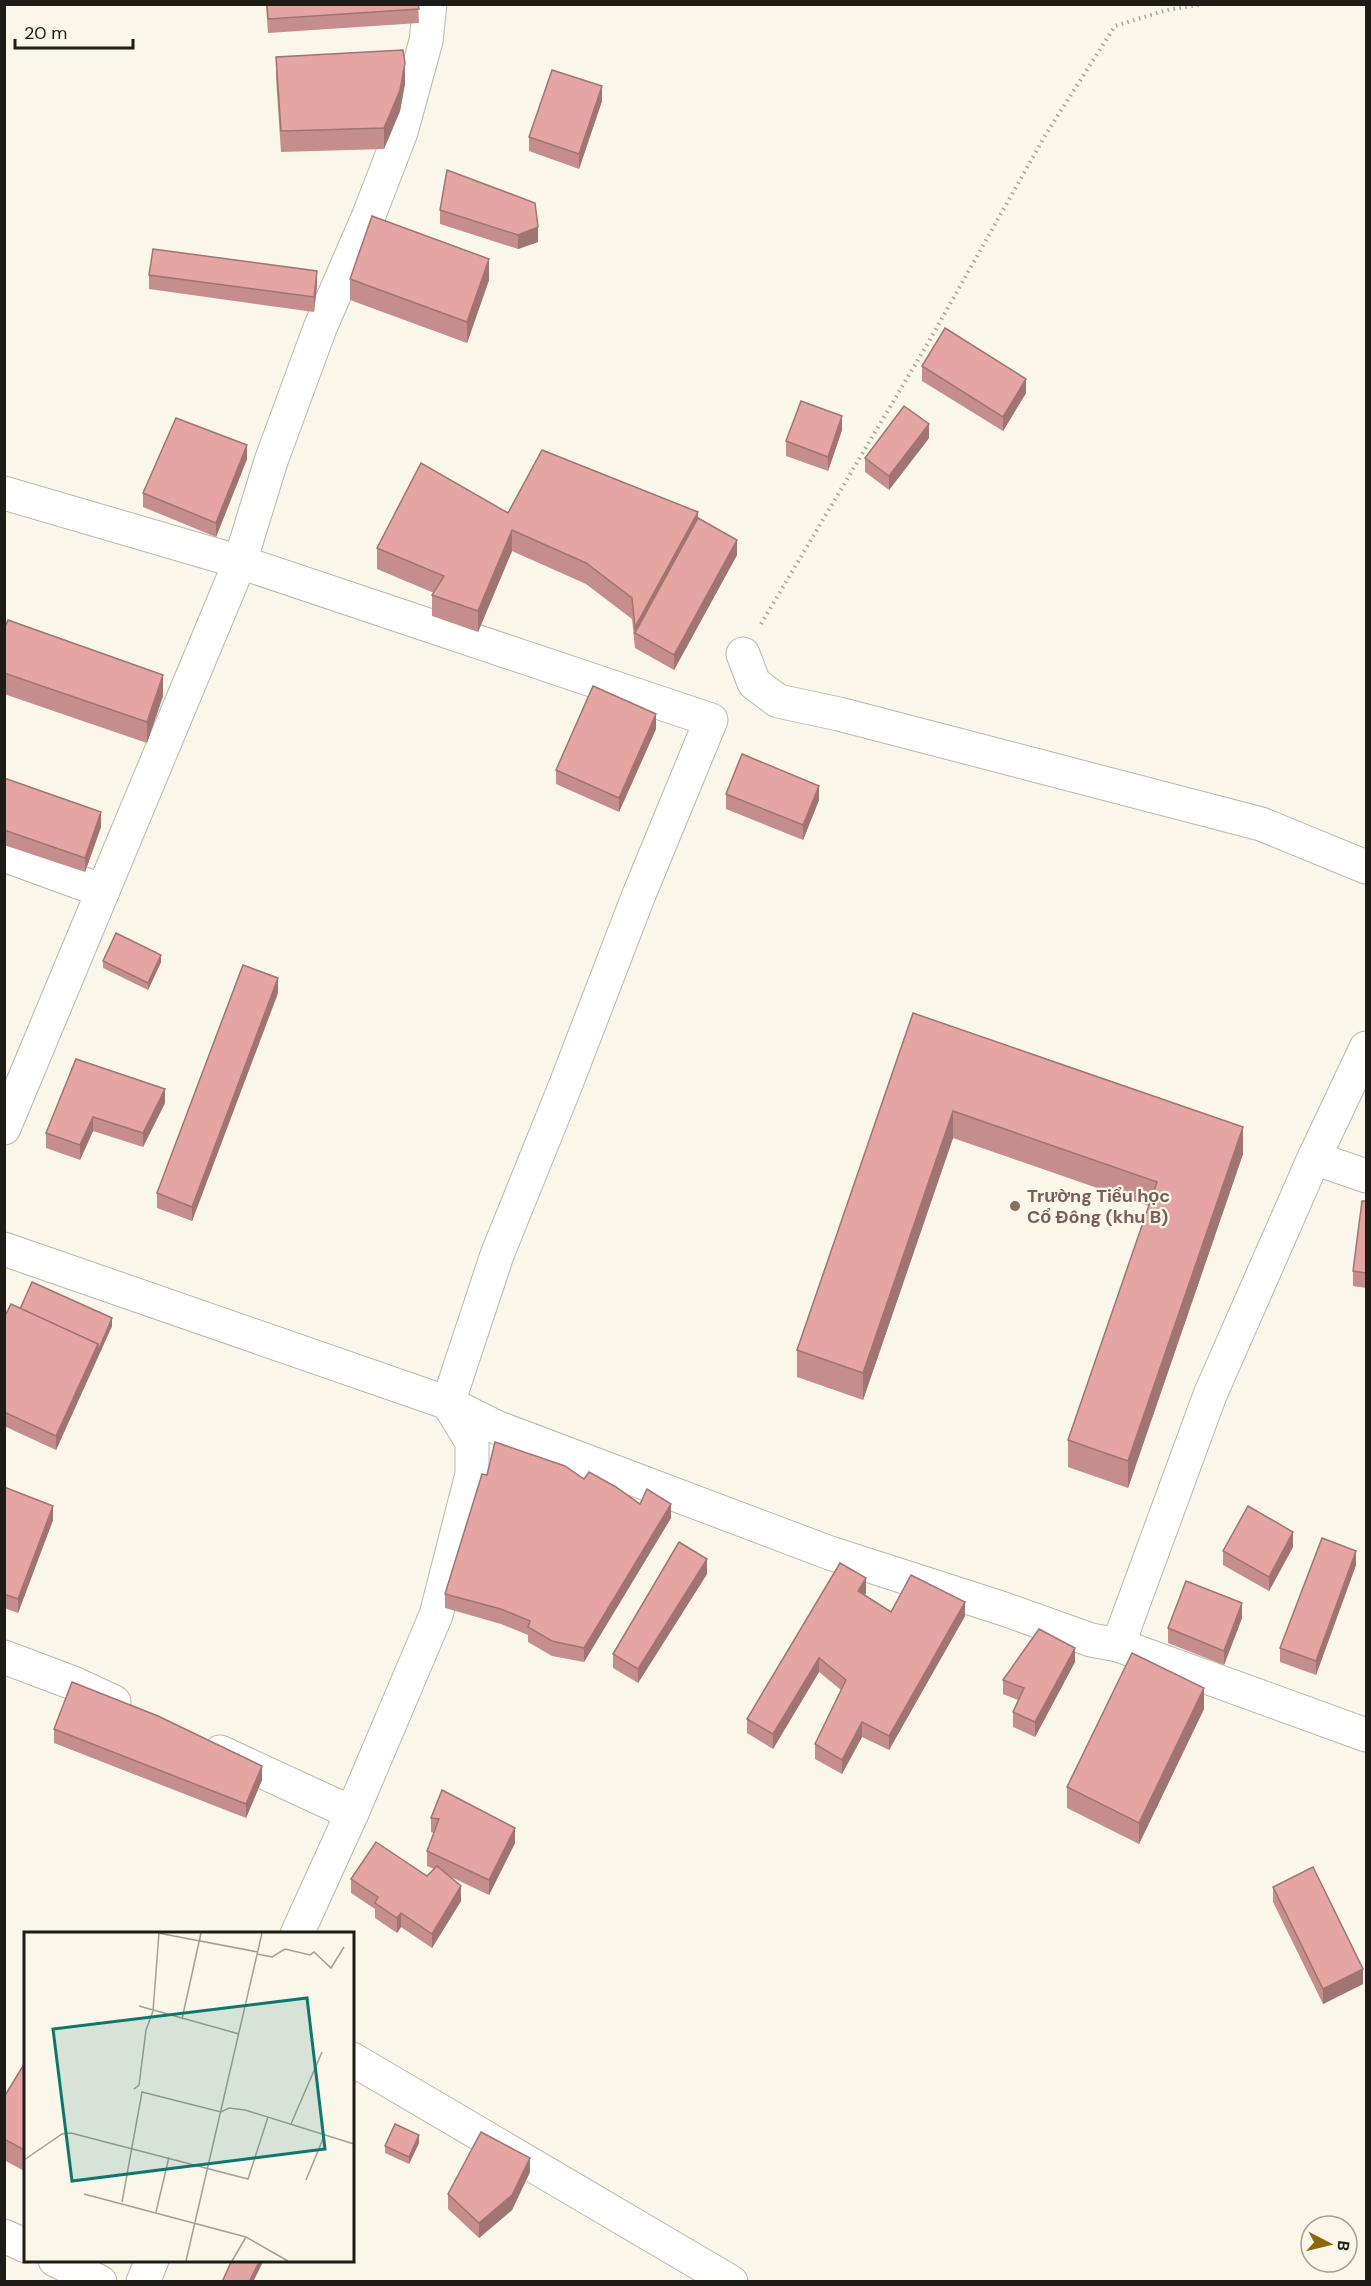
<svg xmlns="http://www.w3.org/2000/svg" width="1371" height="2286" viewBox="0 0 1371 2286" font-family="'DM Sans',sans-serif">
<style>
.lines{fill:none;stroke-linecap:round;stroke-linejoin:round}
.minor-casing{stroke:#bcb7ac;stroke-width:35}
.path{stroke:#a8a49b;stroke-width:4;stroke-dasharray:1.5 4.5;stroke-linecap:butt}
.minor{stroke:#fff;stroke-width:33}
.wall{fill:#c58e8c}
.shaded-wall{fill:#a07472}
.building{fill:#e5a5a3;stroke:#a07472;stroke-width:1.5}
.education-dot{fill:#8d6e63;stroke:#fbf6ea;stroke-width:2}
.labels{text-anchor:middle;stroke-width:4.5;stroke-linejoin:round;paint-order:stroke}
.education-label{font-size:18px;font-weight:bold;fill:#785e54;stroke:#fbf6ea;text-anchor:start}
.inset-road{fill:none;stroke:#a29f96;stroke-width:1.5}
.view{fill:#0f766e;fill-opacity:0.15;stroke:#0f766e;stroke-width:3}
.inset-edge{fill:none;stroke:#1d1c17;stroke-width:3}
</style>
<rect width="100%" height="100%" fill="#fbf6ea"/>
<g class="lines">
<defs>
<g id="minor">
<path d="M4 493 240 562 711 720 638 897 566 1084 497 1255 448 1403 472 1442V1474L436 1615 352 1813 297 1934"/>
<path d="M743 654 754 683 778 701 839 714 1261 824 1366 867"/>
<path d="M4 855 103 891"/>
<path d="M4 1128 240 562 271 461 320 328 369 215 401 132 426 41 430 4"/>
<path d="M1314 1158 1366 1176"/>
<path d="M4 1249 448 1403 496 1427 830 1553 1001 1608 1091 1640 1118 1645 1366 1735"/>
<path d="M1118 1645 1210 1395 1314 1158 1366 1048"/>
<path d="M4 1657 73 1683 114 1702"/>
<path d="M220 1752 352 1813"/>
<path d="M352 2059 731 2282"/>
<path d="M4 2236 26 2246"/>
<path d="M55 2260 100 2282"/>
<path d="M143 2282 152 2260"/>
</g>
</defs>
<use href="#minor" class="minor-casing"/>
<path class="path" d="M761 624 928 343 1046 134 1115 26 1167 10 1203 4"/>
<use href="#minor" class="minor"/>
</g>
<g class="wall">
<path d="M266 4H418L419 23 268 33Z"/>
<path d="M276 57 405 84 400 111 384 149 281 152 276 78Z"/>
<path d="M602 101 579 169 529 151V137Z"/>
<path d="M447 170 538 242 518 249 440 224V210Z"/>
<path d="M149 275 317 285 314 312 149 289Z"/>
<path d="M350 279 489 280 467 343 350 300Z"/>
<path d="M922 366 1026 393 1003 431 922 381Z"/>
<path d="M842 430 828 471 786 456V441Z"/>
<path d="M929 438 889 490 865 472V458Z"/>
<path d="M247 459 216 537 143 507V493Z"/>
<path d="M508 513 698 518 737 555 674 670 635 648 632 619 586 584 512 551 478 632 432 616V595L434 593 377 569V548Z"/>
<path d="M4 629 163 696 147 743 4 694Z"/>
<path d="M656 729 619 812 556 784V770Z"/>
<path d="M4 778 101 827 85 872 4 845Z"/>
<path d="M726 794 819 800 803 840 726 809Z"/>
<path d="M103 961 161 962 148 990 103 968Z"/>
<path d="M278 993 192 1221 157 1208V1193Z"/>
<path d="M913 1013 1243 1154 1128 1488 1068 1467V1440L1149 1206 953 1138 863 1400 797 1377V1350Z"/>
<path d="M76 1059 165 1103 143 1147 93 1131 80 1160 46 1148V1133Z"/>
<path d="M1366 1201V1288L1353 1286V1271Z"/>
<path d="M20 1309 112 1326 56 1450 4 1426V1318Z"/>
<path d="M487 1475 584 1479 671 1518 584 1662 552 1656 528 1642V1635L501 1624 445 1608V1594Z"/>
<path d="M4 1487 53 1520 18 1613 4 1608Z"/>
<path d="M1293 1547 1269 1591 1223 1565V1551Z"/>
<path d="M1356 1565 1316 1675 1280 1662V1648Z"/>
<path d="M707 1574 638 1683 613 1668V1654Z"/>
<path d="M866 1593 865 1595 891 1612 965 1616 889 1750 862 1737 842 1774 815 1759V1744L841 1690 819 1672 773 1749 747 1733V1719Z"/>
<path d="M1242 1618 1224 1665 1168 1643V1628Z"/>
<path d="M1075 1662 1035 1737 1013 1727V1712L1018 1700 1003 1694V1680Z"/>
<path d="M1204 1709 1139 1844 1067 1808V1787Z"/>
<path d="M54 1729 262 1780 246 1818 54 1743Z"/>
<path d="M442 1790 515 1843 489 1895 451 1877 461 1901 432 1948 401 1927 397 1933 375 1918V1909L351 1893V1879L427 1876 434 1869 427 1866V1851L434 1833 431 1832V1818Z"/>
<path d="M1273 1887 1363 1984 1323 2004 1273 1902Z"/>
<path d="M26 2061V2172L4 2160V2097Z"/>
<path d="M419 2143 409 2164 385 2153V2146Z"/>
<path d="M530 2172 512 2210 479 2238 448 2209V2194Z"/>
</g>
<g class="shaded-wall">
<path d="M405 63V84L400 111 384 149V128Z"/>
<path d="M602 86V101L579 169V154Z"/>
<path d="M538 227V242L518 249V235Z"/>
<path d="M489 259V280L467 343V322Z"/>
<path d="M317 271V285L314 312V297Z"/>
<path d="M1026 379V393L1003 431V417Z"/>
<path d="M842 416V430L828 471V457Z"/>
<path d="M929 424V438L889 490V476Z"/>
<path d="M247 445V459L216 537V523Z"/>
<path d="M698 512V533L635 633V648V627Z"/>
<path d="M512 530V551L478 632V611Z"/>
<path d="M737 540V555L674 670V655Z"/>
<path d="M163 675V696L147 743V722Z"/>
<path d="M656 714V729L619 812V798Z"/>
<path d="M819 786V800L803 840V825Z"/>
<path d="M101 812V827L85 872V858Z"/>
<path d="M161 955V962L148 990V983Z"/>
<path d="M278 978V993L192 1221V1207Z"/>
<path d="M165 1089V1103L143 1147V1133Z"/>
<path d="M953 1111V1138L863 1400V1373Z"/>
<path d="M93 1117V1131L80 1160V1145Z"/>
<path d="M1243 1127V1154L1128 1488V1461Z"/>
<path d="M112 1318V1326L56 1450V1436L98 1344Z"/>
<path d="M671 1504V1518L584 1662V1648Z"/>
<path d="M53 1506V1520L18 1613V1599Z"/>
<path d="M1293 1532V1547L1269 1591V1577Z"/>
<path d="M1356 1551V1565L1316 1675V1661Z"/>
<path d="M707 1559V1574L638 1683V1669Z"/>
<path d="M866 1578V1593L858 1606V1591Z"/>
<path d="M965 1602V1616L889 1750V1736Z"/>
<path d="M1242 1603V1618L1224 1665V1651Z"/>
<path d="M1075 1648V1662L1035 1737V1722Z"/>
<path d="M819 1658V1672L773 1749V1734Z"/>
<path d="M1204 1688V1709L1139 1844V1823Z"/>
<path d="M862 1722V1737L842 1774V1760Z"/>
<path d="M262 1766V1780L246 1818V1804Z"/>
<path d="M515 1828V1843L489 1895V1880Z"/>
<path d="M461 1886V1901L432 1948V1934Z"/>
<path d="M401 1913V1927L397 1933V1918Z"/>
<path d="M1363 1969V1984L1323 2004V1989Z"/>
<path d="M419 2135V2143L409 2164V2157Z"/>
<path d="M530 2158V2172L512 2210 479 2238V2223Z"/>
<path d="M260 2260H264L253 2282H249Z"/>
</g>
<g class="building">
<path d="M267 4H418L419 9 268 19Z"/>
<path d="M403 50 405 63 400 90 384 128 281 131 276 57Z"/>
<path d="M552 70 602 86 579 154 529 137Z"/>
<path d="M447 170 535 203 538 227 518 235 440 210Z"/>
<path d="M372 216 489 259 467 322 350 279Z"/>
<path d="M153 249 317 271 314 297 149 275Z"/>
<path d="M945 328 1026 379 1003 417 922 366Z"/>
<path d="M801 401 842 416 828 457 786 441Z"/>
<path d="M904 406 929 424 889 476 865 458Z"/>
<path d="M176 418 247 445 216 523 143 493Z"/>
<path d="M542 450 698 512 635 627 632 598 586 563 512 530 478 611 432 595 444 576 377 548 421 463 508 513Z"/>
<path d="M698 518 737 540 674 655 635 633Z"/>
<path d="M8 620 163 675 147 722 4 673V629Z"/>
<path d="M593 686 656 714 619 798 556 770Z"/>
<path d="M742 754 819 786 803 825 726 794Z"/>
<path d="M4 778 101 812 85 858 4 830Z"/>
<path d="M116 933 161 955 148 983 103 961Z"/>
<path d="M243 965 278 978 192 1207 157 1193Z"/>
<path d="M913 1013 1243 1127 1128 1461 1068 1440 1157 1182 953 1111 863 1373 797 1350Z"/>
<path d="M76 1059 165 1089 143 1133 93 1117 80 1145 46 1133Z"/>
<path d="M1362 1201H1366V1273L1353 1271Z"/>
<path d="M32 1282 112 1318 98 1351V1344L20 1309Z"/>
<path d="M11 1304 98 1344 56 1436 4 1412V1318Z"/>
<path d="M495 1442 565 1466 584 1479 589 1472 616 1487 640 1504 647 1489 671 1504 584 1648 552 1641 528 1627 530 1621 501 1609 445 1594 482 1474 487 1475Z"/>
<path d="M4 1487 53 1506 18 1599 4 1594Z"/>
<path d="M1248 1506 1293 1532 1269 1577 1223 1551Z"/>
<path d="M1322 1538 1356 1551 1316 1661 1280 1648Z"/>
<path d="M679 1542 707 1559 638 1669 613 1654Z"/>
<path d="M840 1563 866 1578 858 1591 891 1612 911 1575 965 1602 889 1736 862 1722 842 1760 815 1744 846 1680 819 1658 773 1734 747 1719Z"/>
<path d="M1186 1581 1242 1603 1224 1651 1168 1628Z"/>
<path d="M1039 1629 1075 1648 1035 1722 1013 1712 1024 1688 1003 1680Z"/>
<path d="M1132 1653 1204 1688 1139 1823 1067 1787Z"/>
<path d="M72 1682 158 1716 262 1766 246 1804 54 1729Z"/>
<path d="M442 1790 515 1828 489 1880 427 1851 439 1819 431 1818Z"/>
<path d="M376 1842 427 1876 437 1866 461 1886 432 1934 401 1913 397 1918 375 1903 378 1897 351 1879Z"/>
<path d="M1313 1867 1363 1969 1323 1989 1273 1887Z"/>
<path d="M26 2061V2151L4 2139V2097Z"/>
<path d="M395 2124 419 2135 409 2157 385 2146Z"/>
<path d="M481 2132 530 2158 512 2195 479 2223 448 2194Z"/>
<path d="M232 2260H260L249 2282H222Z"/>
</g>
<circle class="education-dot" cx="1015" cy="1206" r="6"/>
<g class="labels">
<g class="education-label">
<text x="1027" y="1202">Trường Tiểu học<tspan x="1027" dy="21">Cổ Đông (khu B)</tspan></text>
</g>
</g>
<g transform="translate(24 1932)">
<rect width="330" height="330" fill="#fbf6ea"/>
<path class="inset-road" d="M134 1 234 20M233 22 248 25 261 17 286 23 290 20 307 36 320 15M115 74 215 102M158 87 177 1M110 157 115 153 122 98 129 79 135 1M267 192 298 120M0 228 38 202 47 201 224 247 244 185M282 248 301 202M60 262 222 305 264 329M98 270 118 160 197 180 205 176 221 178 330 212M132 280 145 225M162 329 238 1M208 329 222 305"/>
<path class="view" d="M283 66 301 217 48 249 29 97Z"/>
<rect width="330" height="330" class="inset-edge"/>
</g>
<rect width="1371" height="2286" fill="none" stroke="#1d1c17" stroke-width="12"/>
<g transform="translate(1329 2244) rotate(97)"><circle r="28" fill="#fbf6ea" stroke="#a29f96" stroke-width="1.5"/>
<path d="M0-4.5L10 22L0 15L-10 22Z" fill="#896806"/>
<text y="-9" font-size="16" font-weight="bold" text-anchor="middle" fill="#1d1c17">B</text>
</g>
<path d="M15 39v9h118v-9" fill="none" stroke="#1d1c17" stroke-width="3"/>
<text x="24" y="39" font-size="18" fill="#1d1c17" stroke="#fbf6ea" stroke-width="4.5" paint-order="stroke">20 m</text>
</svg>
